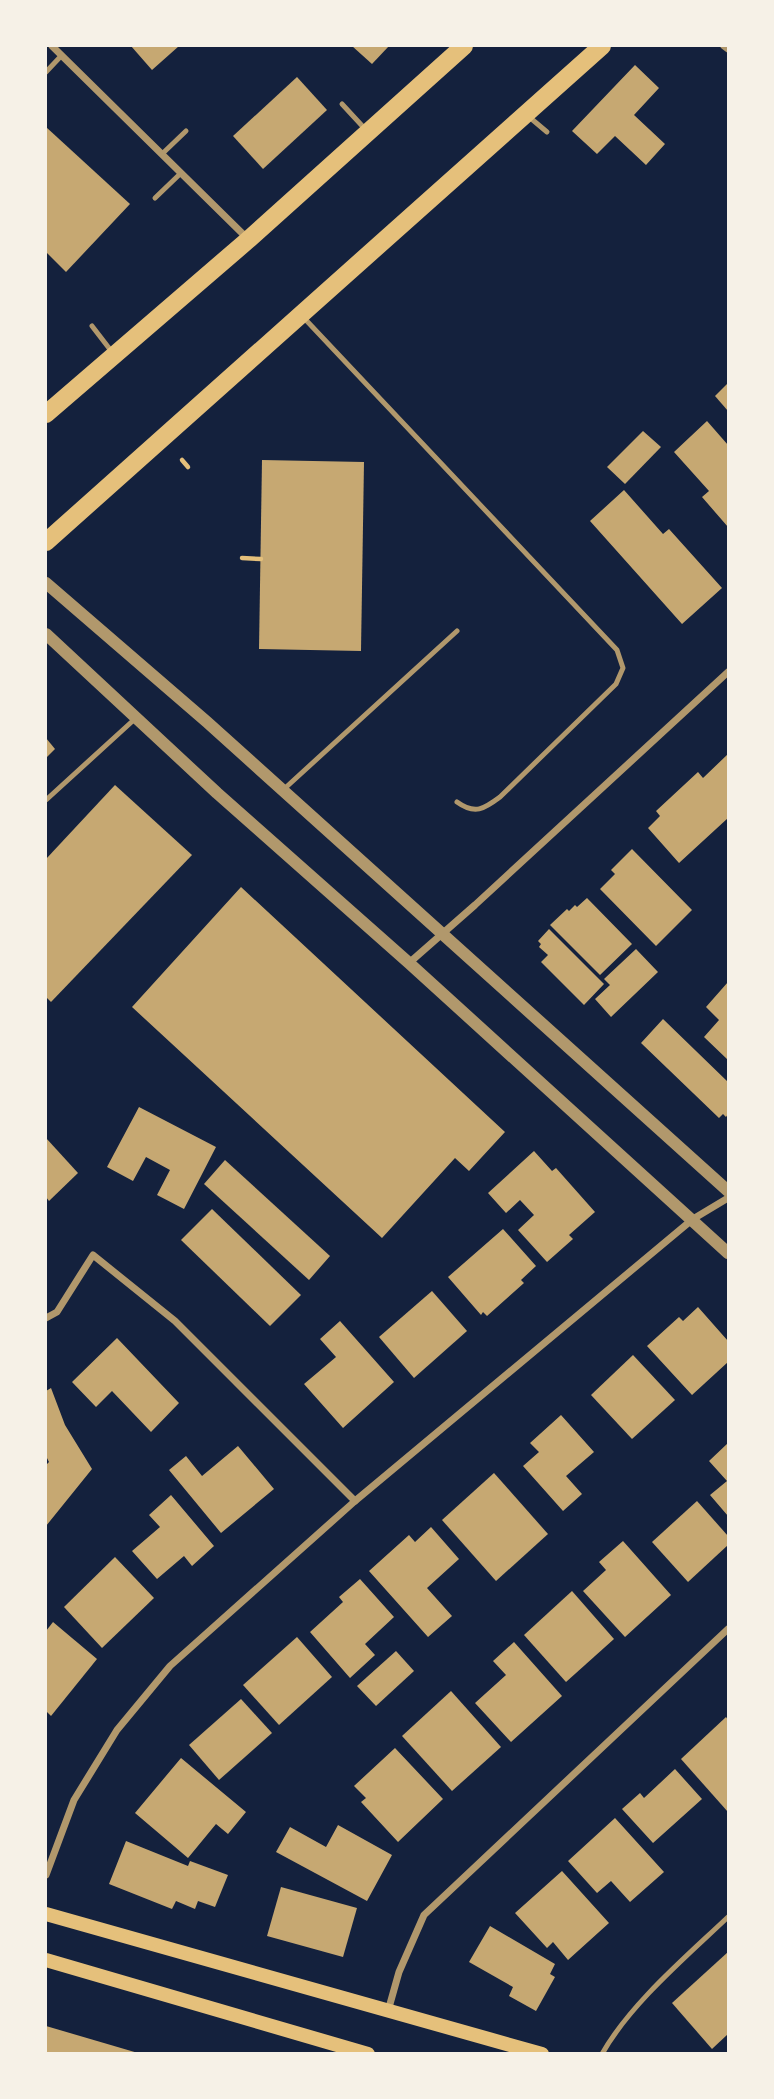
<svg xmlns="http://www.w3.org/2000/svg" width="774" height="2099" viewBox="0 0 774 2099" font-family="'Varela Round',sans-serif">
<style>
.building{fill:#c6a872}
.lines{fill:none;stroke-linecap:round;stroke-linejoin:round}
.path{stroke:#e5c07b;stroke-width:4.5}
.service{stroke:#b1986c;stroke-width:5}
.minor{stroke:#b1986c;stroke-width:7}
.tertiary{stroke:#b1986c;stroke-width:12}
.secondary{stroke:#e5c07b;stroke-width:14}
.primary{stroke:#e5c07b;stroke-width:18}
</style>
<rect width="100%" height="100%" fill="#14213d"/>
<g class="building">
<path d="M131 46H179L152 70Z"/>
<path d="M352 46H389L372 64Z"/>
<path d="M635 65 659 88 634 115 665 144 646 165 615 136 597 154 572 131Z"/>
<path d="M297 77 327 110 263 169 233 136Z"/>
<path d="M46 127 130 204 66 272 46 252Z"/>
<path d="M728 383V411L715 396Z"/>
<path d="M707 421 728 445V527L702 497 709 491 674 452Z"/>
<path d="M643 431 661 447 625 484 607 467Z"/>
<path d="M262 460 364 462 361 651 259 649Z"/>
<path d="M624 490 663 534 669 529 722 588 682 624 590 521Z"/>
<path d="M46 738 55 749 46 758Z"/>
<path d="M728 754V818L679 863 648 828 660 816 656 811 698 772 703 778Z"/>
<path d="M115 785 192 855 51 1002 46 997V859Z"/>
<path d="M632 849 692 910 656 946 600 889 615 874 611 870Z"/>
<path d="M241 887 505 1132 469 1171 455 1158 382 1238 132 1007Z"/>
<path d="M587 898 632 944 600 975 550 925 567 909 569 911 575 905 577 907Z"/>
<path d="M549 929 604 984 584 1005 541 962 548 955 539 947 541 944 538 941Z"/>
<path d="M636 949 658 972 611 1017 595 999 610 985 604 979Z"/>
<path d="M728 982V1060L704 1037 719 1020 706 1007Z"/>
<path d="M663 1019 728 1082V1114L726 1117 723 1114 719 1118 641 1043Z"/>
<path d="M139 1107 216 1147 184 1209 157 1195 170 1170 146 1157 133 1181 107 1167Z"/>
<path d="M46 1138 78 1173 49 1201 46 1197Z"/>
<path d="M534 1151 552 1171 556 1168 595 1212 569 1235 573 1239 547 1262 518 1230 534 1215 520 1200 506 1213 488 1193Z"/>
<path d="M225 1160 330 1256 309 1280 204 1184Z"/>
<path d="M212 1209 301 1295 270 1326 181 1240Z"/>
<path d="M503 1229 536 1266 521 1280 524 1283 487 1316 483 1312 481 1315 448 1277Z"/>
<path d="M432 1291 467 1331 414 1378 379 1337Z"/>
<path d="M698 1307 728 1341V1362L692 1395 647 1346 679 1317 683 1321Z"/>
<path d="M340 1321 394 1382 343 1428 304 1384 336 1357 320 1339Z"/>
<path d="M117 1338 179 1403 151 1432 112 1391 96 1407 72 1382Z"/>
<path d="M633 1355 675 1400 632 1439 591 1395Z"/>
<path d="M51 1388 65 1425 92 1469 46 1526V1465L49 1462 46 1456V1391Z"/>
<path d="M561 1415 594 1452 566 1476 582 1494 563 1511 523 1466 539 1452 530 1443Z"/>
<path d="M728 1443V1516L710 1495 727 1481 709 1461Z"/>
<path d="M238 1446 274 1489 221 1533 169 1470 186 1456 202 1476Z"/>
<path d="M494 1473 548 1534 496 1581 442 1520Z"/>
<path d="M171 1495 214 1546 192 1566 184 1556 157 1579 132 1551 160 1527 149 1515Z"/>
<path d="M697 1501 728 1536V1545L688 1582 652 1542Z"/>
<path d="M431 1527 459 1559 427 1588 452 1616 428 1637 369 1571 409 1535 415 1542Z"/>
<path d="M623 1541 671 1595 625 1637 583 1591 606 1570 599 1562Z"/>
<path d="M115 1557 154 1598 102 1648 64 1607Z"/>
<path d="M360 1579 394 1617 365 1644 375 1655 350 1678 310 1632 343 1602 339 1597Z"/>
<path d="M572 1591 614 1639 566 1682 524 1635Z"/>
<path d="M53 1622 97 1659 51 1716 46 1711V1631Z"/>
<path d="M297 1637 332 1677 279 1725 243 1685Z"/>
<path d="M514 1642 562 1696 511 1742 475 1703 506 1675 493 1661Z"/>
<path d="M396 1651 414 1671 376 1706 357 1686Z"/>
<path d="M451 1691 501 1747 452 1791 402 1736Z"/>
<path d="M241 1699 272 1733 219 1780 189 1745Z"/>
<path d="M726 1717 728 1720V1812L681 1759Z"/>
<path d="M395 1748 443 1799 398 1842 361 1802 366 1798 354 1786Z"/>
<path d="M181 1758 246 1812 228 1834 216 1824 188 1858 135 1813Z"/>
<path d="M675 1769 702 1799 653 1843 622 1809 640 1793 644 1798Z"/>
<path d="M615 1818 664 1872 630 1902 611 1881 597 1893 568 1861Z"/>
<path d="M338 1825 392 1855 367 1901 276 1852 290 1827 326 1847Z"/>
<path d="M126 1841 188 1866 190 1861 228 1875 215 1907 198 1901 195 1909 176 1901 172 1909 109 1884Z"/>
<path d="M562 1871 609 1923 568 1960 553 1942 547 1948 515 1913Z"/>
<path d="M281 1887 357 1908 343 1957 267 1936Z"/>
<path d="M490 1926 555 1964 550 1974 555 1977 536 2011 509 1996 513 1987 469 1962Z"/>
<path d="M728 1952V2034L712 2049 672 2003Z"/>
<path d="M46 2026 138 2053V2054H46Z"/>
</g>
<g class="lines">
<g class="path">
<path d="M182 460 188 467"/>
<path d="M242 558 261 559"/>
</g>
<g class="service">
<path d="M46 72 62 55"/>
<path d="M342 104 366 130"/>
<path d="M528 116 547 132"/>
<path d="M162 154 186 131"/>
<path d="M155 198 181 173"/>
<path d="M304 318 617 650 623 668 616 684 500 797C484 809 475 815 457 802"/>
<path d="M92 326 112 352"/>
<path d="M283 790 457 631"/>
<path d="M46 800 137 717"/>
<path d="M602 2054C630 2004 687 1956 728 1917"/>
</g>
<g class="minor">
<path d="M52 46 248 239"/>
<path d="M724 46 728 49"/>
<path d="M409 963 475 905 728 672"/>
<path d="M46 1318 57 1312 93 1255 175 1321 355 1501"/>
<path d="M46 1875 74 1800 117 1730 170 1666 355 1501 693 1219 728 1198"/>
<path d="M388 2011 399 1972 424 1915 728 1629"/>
</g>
<g class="tertiary">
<path d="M46 583 207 722 728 1191"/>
<path d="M46 634 217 793 409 963 728 1253"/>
</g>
<g class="secondary">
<path d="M46 1914 542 2054"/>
<path d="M46 1960 368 2054"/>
</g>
<g class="primary">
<path d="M46 414 248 240 464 46"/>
<path d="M46 542 602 46"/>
</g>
</g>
<rect width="774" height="2099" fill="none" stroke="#f6f1e7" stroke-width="94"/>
</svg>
